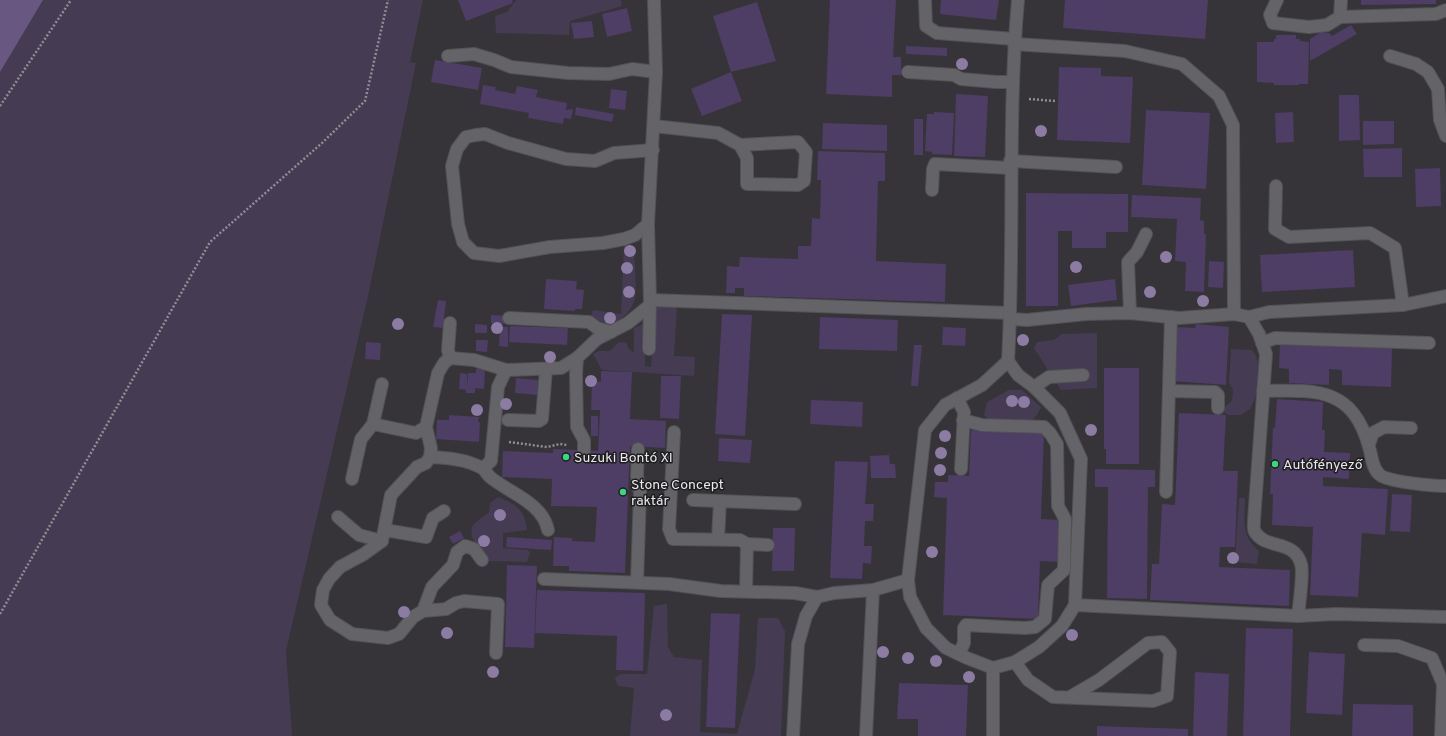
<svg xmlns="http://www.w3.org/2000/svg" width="1446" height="736" viewBox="0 0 1446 736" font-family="Overpass,sans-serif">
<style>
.green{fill:#453b53}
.forest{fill:#685780}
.building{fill:#4e3d64}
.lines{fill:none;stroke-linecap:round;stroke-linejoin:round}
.minor-casing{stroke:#525154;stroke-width:14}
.path{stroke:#908e91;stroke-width:2.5;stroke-dasharray:2 2;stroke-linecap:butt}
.minor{stroke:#646367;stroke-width:12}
.tree{fill:#8c7ba2}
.poi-dot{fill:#3bd77f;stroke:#1d1c1e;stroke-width:1.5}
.labels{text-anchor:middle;stroke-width:3;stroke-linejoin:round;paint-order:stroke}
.poi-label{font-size:14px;fill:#e9e8ea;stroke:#1d1c1e;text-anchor:start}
</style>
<rect width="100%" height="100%" fill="#363438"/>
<g class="green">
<path d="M0 0H423L410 62 416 63 368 296 286 651 292 736H0Z"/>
<path d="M516 0H621L622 6 570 21 569 35 496 33 495 16 507 12Z"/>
<path d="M624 245H630L634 250C634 263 637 285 635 297 633 311 617 327 602 322 598 321 595 318 591 316L593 310 621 314Z"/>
<path d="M661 305 677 307 674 356 695 357 694 376 602 370 593 354 599 351H610L619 342 627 343 628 348 634 353V328L644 324 646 326 645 366 651 367 655 307Z"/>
<path d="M1097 333V388L1061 390 1034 348 1037 342 1054 340 1062 334Z"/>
<path d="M1231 349 1252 350 1256 356 1258 363 1257 394 1250 409 1241 415H1228L1221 410 1232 401 1233 390 1229 382Z"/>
<path d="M1009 390H1022L1041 407 1037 415 1031 421 989 420 984 415 987 402Z"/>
<path d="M498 497C516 504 525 510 527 530L503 533V548L528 550 530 553 527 562 488 561C481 552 463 533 476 522 481 518 485 516 489 512L490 503Z"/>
<path d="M1239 498H1245C1245 520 1240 535 1259 551L1257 564 1235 562Z"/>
<path d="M667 604 668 647 674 657 702 660 700 732 737 734 755 669 758 618H778L785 631 781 736H630L634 688 618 686 615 678 620 674H647L654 606Z"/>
</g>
<path class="forest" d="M0 0H43L0 72Z"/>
<g class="building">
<path d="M458 0H512L513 3 466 21Z"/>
<path d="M830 0H896L893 57H901V75H892V97L826 94Z"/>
<path d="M941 0H999L996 20 940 14Z"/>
<path d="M1065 0H1208L1205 39 1063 28Z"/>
<path d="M1361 0H1436V4L1361 5Z"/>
<path d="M757 2 776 61 731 72 713 16Z"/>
<path d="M627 8 632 31 607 37 602 14Z"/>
<path d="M592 21 594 37 574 39 571 23Z"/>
<path d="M1351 25 1357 34 1310 61V39L1321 32 1329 33 1332 36Z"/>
<path d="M1276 35H1296V39H1300V41L1309 42 1308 84H1299V85H1274V83L1257 82V42H1274V39H1276Z"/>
<path d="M906 46 947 48V56L906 54Z"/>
<path d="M435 60 482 68 478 90 431 82Z"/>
<path d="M1059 67 1101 68V76L1133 77 1130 143 1057 140Z"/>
<path d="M731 72 742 101 702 116 691 89Z"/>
<path d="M483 85 496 87 495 90 515 94 517 86 538 90 536 97 567 103 566 110 573 109 571 119 564 118 563 124 528 118 529 113 480 104Z"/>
<path d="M611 89 627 91 625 110 609 108Z"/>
<path d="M956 94 988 96 985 157 954 156Z"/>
<path d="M1339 95H1359L1360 140 1339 141Z"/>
<path d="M576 107 614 114 612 122 575 115Z"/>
<path d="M1146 110 1210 113 1206 189 1142 185Z"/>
<path d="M934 112 954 113 952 155 932 154V152L925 151 927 114H934Z"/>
<path d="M1293 112 1294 142 1276 143 1275 113Z"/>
<rect x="914" y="119" width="9" height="36"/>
<path d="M1363 121H1394V144L1363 145Z"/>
<path d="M823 123 887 125V151L822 149Z"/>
<path d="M1402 148V177H1364L1363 149Z"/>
<path d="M818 151 885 153V181H878L876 261 946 264 945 302 744 296V288H735V293H726L727 266 739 267 740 257 798 259V246H811L812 218 820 219 821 180H817Z"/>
<path d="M1440 168 1441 206 1416 207 1415 169Z"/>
<path d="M1026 193 1128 194V232H1106V248H1072V231H1058V306H1026Z"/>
<path d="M1132 195 1201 198 1200 220 1204 221V234H1206L1204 292 1185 291 1186 262 1175 261 1177 219 1131 217Z"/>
<path d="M1353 250 1355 287 1262 292 1260 255Z"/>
<path d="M1209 261 1224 262 1223 288 1208 287Z"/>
<path d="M546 279 577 281 576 289 584 290 582 309H575V311L544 309Z"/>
<path d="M1115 279 1117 300 1071 306 1068 285Z"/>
<path d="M438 300 446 301 443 328 433 327Z"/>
<path d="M722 314 752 315 745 436 715 434Z"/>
<path d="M491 315 506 316 505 324 491 323Z"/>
<path d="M820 317 898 320 897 351 819 349Z"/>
<path d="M475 324 487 325V333H475Z"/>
<path d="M1196 324 1229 327 1226 385 1173 381 1176 327 1195 328Z"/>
<path d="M510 326 568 328 567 345 509 342Z"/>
<path d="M500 327H508V347L499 346Z"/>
<path d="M943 327 966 328 965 346 942 345Z"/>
<path d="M476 340H488L487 352 476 351Z"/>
<path d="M366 342 381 343 380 360 365 359Z"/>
<path d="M1280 343 1335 346V347H1343V346L1392 348 1391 387 1342 385V370L1329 369V385L1289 383V369L1279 368Z"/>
<path d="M914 345H922L918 386H911Z"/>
<path d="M1104 368H1139V464H1106V449H1104Z"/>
<path d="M476 369H485L484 389 475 388V393H466V390L459 389 460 373 467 374V387L468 373H476Z"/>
<path d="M601 371 632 372 630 419 666 421 665 448 630 446 625 573 569 571V566H553L554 537 572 538V541L595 542 597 507 551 506 552 479 502 477 503 451 553 453V449L598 451 600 410H591L592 381 601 382Z"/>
<path d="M661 376H681L679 419 660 418Z"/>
<path d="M516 378 538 380 537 395 515 393Z"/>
<path d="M1277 399 1323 402 1322 430H1325L1324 452 1350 453 1349 479 1323 477V486L1388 489 1385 535 1362 533 1358 597 1310 595 1313 527 1272 525 1273 494H1270L1273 427 1275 428Z"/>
<path d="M811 400 863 402 862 427 810 424Z"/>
<path d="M1179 413 1226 415 1223 471H1238L1235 547H1220L1219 567 1290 570 1289 606 1150 600 1152 564H1159L1162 504 1175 505Z"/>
<path d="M449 415 479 417 478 422H480L479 442 436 439 437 420H449Z"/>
<rect x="591" y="416" width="7" height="20"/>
<path d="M971 430 1044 433 1041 519 1062 520 1060 562 1040 561 1038 619 943 615 947 498 934 497 935 482H948V475L969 476Z"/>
<path d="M719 438 752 440 750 463 718 461Z"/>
<path d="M889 455 890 464H895L896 478H871L870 456Z"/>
<path d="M835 461 868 462 865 504H874L873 521H865L864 546H872L871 564 863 563 862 579 830 578Z"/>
<path d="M1095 469 1155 470V487H1148L1147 599 1107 598 1108 487H1095Z"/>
<path d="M1392 494 1412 495 1410 532 1390 531Z"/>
<path d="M773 528H795L794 571H772Z"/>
<path d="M460 531 464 538 453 544 449 537Z"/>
<path d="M507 537 552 540 551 550 506 547Z"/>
<path d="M507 565 537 566 534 648 505 647Z"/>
<path d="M537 590 645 593 643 671 616 670 617 636 535 633Z"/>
<path d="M711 613 740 614 735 728 706 727Z"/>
<path d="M1246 628 1293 629 1290 736H1243Z"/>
<path d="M1309 652 1345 654 1342 715 1306 713Z"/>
<path d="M1195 672 1229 674 1227 736H1193Z"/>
<path d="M899 683 968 685 966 736H918V719H897Z"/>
<path d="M1353 704 1413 705V736H1352Z"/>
<path d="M1097 726 1188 729V736H1097Z"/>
</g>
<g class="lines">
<defs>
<g id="minor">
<path d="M925 0 926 26 937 33 1014 39"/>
<path d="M1277 0 1270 15 1273 23 1309 27 1327 25 1340 17 1341 0"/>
<path d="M1340 17 1436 14 1446 10"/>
<path d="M1014 44 1125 51 1182 64 1219 96 1233 125 1234 314"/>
<path d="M448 56 474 54 494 60 511 67 568 73 609 74 632 69 656 72"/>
<path d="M1390 56 1416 64 1428 72 1438 89 1440 120 1446 136"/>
<path d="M908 72 954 75 961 79 996 82H1013"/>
<path d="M654 126 718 133 740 145 798 142 806 152 804 181 798 185 747 184V158L740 145"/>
<path d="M1010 161 1116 167"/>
<path d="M1276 186 1275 229 1289 237 1370 233 1395 248 1403 305"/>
<path d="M932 190 933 169 935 164 1010 168"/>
<path d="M648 224 635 235 624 239 603 243 550 247 499 256 474 253 463 242 458 224 452 166 457 149 466 137 476 135 485 134 508 143 566 159 595 161 614 153 653 150"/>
<path d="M650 300 1010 313"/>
<path d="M1130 313 1128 262 1137 252 1146 234"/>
<path d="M1249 317 1269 312 1403 305 1446 296"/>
<path d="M509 318 589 322 597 328 611 332"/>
<path d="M1010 319 1027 320 1086 314 1130 313 1179 318 1234 314 1249 317 1259 334 1266 354 1254 520C1254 524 1253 529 1255 532 1266 550 1294 539 1301 564 1304 573 1299 605 1298 616"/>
<path d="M450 323 448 350 450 358"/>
<path d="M1262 343 1275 338 1429 343"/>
<path d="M649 349 650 300 648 224 656 72 654 0"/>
<path d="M577 358 576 374 577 427 584 440V450"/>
<path d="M1034 387 1049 377 1083 375"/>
<path d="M1169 391 1215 392 1218 395V408"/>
<path d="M1263 391C1316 390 1353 387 1369 447 1372 456 1372 469 1380 475 1389 482 1433 486 1446 486"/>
<path d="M957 398 964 412 961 469"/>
<path d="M508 420 539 421 542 419 546 369"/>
<path d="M373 424 382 384"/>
<path d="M674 432 669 529 673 539 740 540 747 544 746 591"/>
<path d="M1369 444 1373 433 1384 427 1411 428"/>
<path d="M430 457C447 458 466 459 482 468 485 470 487 474 490 477 509 493 542 502 548 530"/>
<path d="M483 468 491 461 498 387 506 370"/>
<path d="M352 479 361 439 373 424 416 433 426 427"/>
<path d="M1166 492 1171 317"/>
<path d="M693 500 795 504"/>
<path d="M338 517 359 535 382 541"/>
<path d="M385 530 426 537 433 518 444 511"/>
<path d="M718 539 720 501"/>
<path d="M747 544 768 545"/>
<path d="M544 579 669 584 721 591 795 593 817 597"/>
<path d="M637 582 640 493 637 476 638 449"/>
<path d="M1075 605 1298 616 1336 614 1446 617"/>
<path d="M423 611 432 587 453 565 457 552 465 546 474 549 482 560"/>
<path d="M1364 645 1398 646 1432 658 1443 684 1441 736"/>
<path d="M496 653 498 604 464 601 456 603 446 609 423 611 413 617 399 634 388 638 352 634 330 620 321 605 323 590 329 579 340 567 364 554 382 541 391 495 417 467 426 463 430 457 431 448 426 427 438 373 444 363 450 358 474 360 506 370 561 368 577 358 597 339 628 323 649 306"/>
<path d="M959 654 964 643V628L966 625 1025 628 1035 627 1045 619 1048 585 1064 570 1065 519 1058 506 1057 444 1050 433 1044 427 982 425 963 420"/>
<path d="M1015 662 1028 680 1053 697 1153 701 1167 696 1170 652 1162 642 1148 643 1099 680 1070 697"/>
<path d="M993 668 1015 662 1039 647 1062 626 1075 605 1081 459 1060 413 1034 387 1018 375 1008 361"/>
<path d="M793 736 798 644 806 616 817 597 834 593 873 590 908 580"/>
<path d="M866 736 873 590"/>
<path d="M993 736V668L967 658 946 648 926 628 910 597 908 580 925 430 945 405 982 385 1008 361C1015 241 1007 120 1018 0"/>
</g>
</defs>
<use href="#minor" class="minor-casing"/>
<g class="path">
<path d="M1029 99 1055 101"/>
<path d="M0 106 71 0"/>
<path d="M509 442 547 447 560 444 567 445"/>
<path d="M0 614 210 242 322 143 365 101 388 0"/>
</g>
<use href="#minor" class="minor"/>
</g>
<g class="tree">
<circle cx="962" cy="64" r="6"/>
<circle cx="1041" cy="131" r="6"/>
<circle cx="630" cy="251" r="6"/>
<circle cx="1166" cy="257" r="6"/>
<circle cx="1076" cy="267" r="6"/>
<circle cx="627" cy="268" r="6"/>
<circle cx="629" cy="292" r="6"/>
<circle cx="1150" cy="292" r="6"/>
<circle cx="1203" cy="301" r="6"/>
<circle cx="610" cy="318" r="6"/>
<circle cx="398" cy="324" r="6"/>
<circle cx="497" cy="328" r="6"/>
<circle cx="1023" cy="340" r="6"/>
<circle cx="550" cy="357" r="6"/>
<circle cx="591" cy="381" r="6"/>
<circle cx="1012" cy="401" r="6"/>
<circle cx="1024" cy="402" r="6"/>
<circle cx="506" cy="404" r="6"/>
<circle cx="477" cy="410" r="6"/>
<circle cx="1091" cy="430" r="6"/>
<circle cx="945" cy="436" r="6"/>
<circle cx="941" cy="453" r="6"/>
<circle cx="940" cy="470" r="6"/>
<circle cx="500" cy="515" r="6"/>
<circle cx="484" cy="541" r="6"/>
<circle cx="932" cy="552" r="6"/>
<circle cx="1233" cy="558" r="6"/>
<circle cx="404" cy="612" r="6"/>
<circle cx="447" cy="633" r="6"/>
<circle cx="1072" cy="635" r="6"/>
<circle cx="883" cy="652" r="6"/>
<circle cx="908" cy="658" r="6"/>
<circle cx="936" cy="661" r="6"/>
<circle cx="493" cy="672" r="6"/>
<circle cx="969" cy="677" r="6"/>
<circle cx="666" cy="715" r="6"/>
</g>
<g class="poi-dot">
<circle cx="566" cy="457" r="4"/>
<circle cx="1275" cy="464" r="4"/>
<circle cx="623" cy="492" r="4"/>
</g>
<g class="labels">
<g class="poi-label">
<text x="574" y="462">Suzuki Bontó XI</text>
<text x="1283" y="469">Autófényező</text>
<text x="631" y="489">Stone Concept<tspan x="631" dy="16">raktár</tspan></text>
</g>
</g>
</svg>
